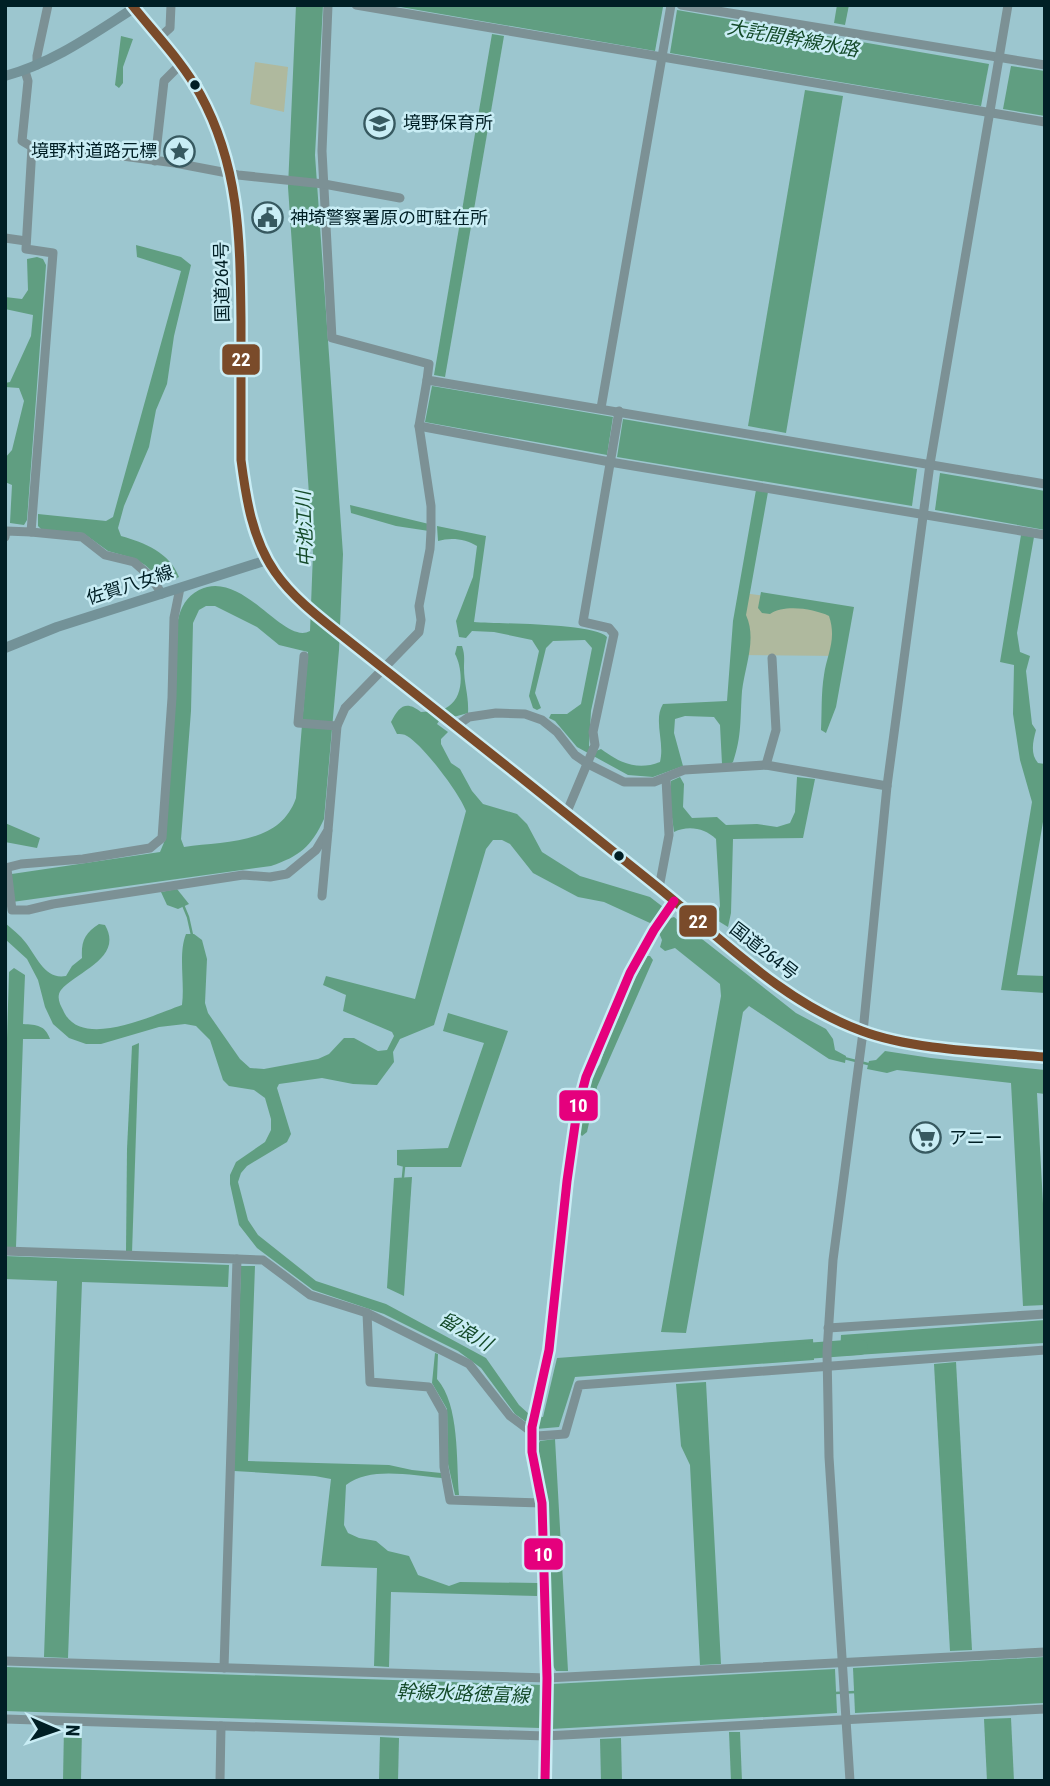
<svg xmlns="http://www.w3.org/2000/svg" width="1050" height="1786" viewBox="0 0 1050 1786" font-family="'Roboto Condensed','Noto Sans JP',sans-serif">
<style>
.green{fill:#afb99e}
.water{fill:#609e81;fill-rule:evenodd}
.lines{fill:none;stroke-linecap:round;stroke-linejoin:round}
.stream{stroke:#609e81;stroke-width:2.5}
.river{stroke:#609e81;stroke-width:16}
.minor{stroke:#7c9195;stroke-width:9}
.major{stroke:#739298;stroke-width:10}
.highway{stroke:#759095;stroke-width:12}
.bus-1-casing{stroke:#c9edf5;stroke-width:14}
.bus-2-casing{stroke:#c9edf5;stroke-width:14}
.bus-1{stroke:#7a4b2a;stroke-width:9}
.bus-2{stroke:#e5007d;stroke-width:9}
.bus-dot{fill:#001f25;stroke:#c9edf5;stroke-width:2.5}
.labels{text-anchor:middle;stroke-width:5;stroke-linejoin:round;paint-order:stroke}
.poi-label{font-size:18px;fill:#001f25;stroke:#c9edf5;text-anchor:start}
.street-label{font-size:18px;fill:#001f25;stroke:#c9edf5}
.water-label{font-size:19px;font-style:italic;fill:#144a29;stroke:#c9edf5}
.line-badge{stroke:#c9edf5;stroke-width:2.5}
.badge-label{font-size:19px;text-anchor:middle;font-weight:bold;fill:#fff}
</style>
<rect width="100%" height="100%" fill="#9cc6cf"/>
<g class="green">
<path d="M255 62 288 67 284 112 250 104Z"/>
<path d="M743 593 851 607 842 656 738 655Z"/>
</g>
<g class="water">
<path d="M296 5H323L315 155 343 554 339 650 324 819C311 847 300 856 271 866L5 903V875L160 852 165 840 178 620C181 607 186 597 199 590 243 568 283 646 310 631L313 553 288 187ZM206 606H215L257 627 279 645 308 652 296 798C280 845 225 841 184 847L181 839 191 711 193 623 199 610Z"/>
<path d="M389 5H650L663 7 655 51Z"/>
<path d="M837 5H849L845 25 834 23Z"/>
<path d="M677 10 989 64 981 106 670 53Z"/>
<path d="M492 34 504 36 445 377 434 375Z"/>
<path d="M121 36 133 39 123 67V83L119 88 115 85Z"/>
<path d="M1011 66 1045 71V116L1003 109Z"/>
<path d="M805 90 843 96 786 433 748 426Z"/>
<path d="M136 245 181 257 191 265 174 336 167 384 156 410 149 447 124 506 118 528 121 536C145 543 169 552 179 577L170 581 161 579 145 565 133 558 108 551 83 533 42 530 38 526V514L106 521 113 517 181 271 137 257Z"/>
<path d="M37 257 43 259 46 265 27 520 24 525 10 523 12 485 5 482V458L12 450 24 401 19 388 5 387V383L10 382 31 336 33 315 5 309V297L22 299 28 290 27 259Z"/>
<path d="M432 386 613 417 607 455 425 422Z"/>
<path d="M623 419 917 469 912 506 617 457Z"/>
<path d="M940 473 1045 491V530L935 510Z"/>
<path d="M756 490 768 492 746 615C757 639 745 666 742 691 740 718 742 736 733 762L729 765 722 764 720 725 714 717 685 716 675 719 674 733 683 766 653 777 628 775 577 747 555 721 549 718 551 714H567L581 704 592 648 585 640 553 641 546 648 535 693 541 708 537 710 533 708 529 696 539 651 532 640 494 632 472 631 466 638 459 637 456 621 473 577 477 546C466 539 451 537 438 541L437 526 486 536 474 622C499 624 594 623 607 637L591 711 589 746 596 751 601 749C620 763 637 771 660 762 665 742 653 720 663 704L727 701 733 621Z"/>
<path d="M350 505 429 524V531L396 526 351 513Z"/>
<path d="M1021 535 1034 537 1017 633 1020 652 1030 656 1026 671 1032 724 1036 730C1033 741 1030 754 1038 763L1045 764V810L1017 975 1045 976V993L1001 990 1032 802 1020 760 1013 714 1014 665 1000 662Z"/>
<path d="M761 592 854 607 836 707 826 733 821 730C822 712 821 693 824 675 827 654 837 640 829 616 814 609 785 604 770 614L762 613 758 608Z"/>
<path d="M457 646H462C465 655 464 659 464 668 464 684 469 696 468 713L439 721 437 724 448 732 441 739V744L451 763 460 769 472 791 483 804 517 814 527 824 542 852 580 876 650 897 663 907 664 914 668 919 674 917 796 1013 826 1029 833 1039 835 1050 846 1056 845 1063 829 1059 749 1006 743 1012 686 1333 661 1332 721 996 720 984 675 948 665 951 660 947 662 940 659 933 662 928 655 921 650 923 604 902 578 897 533 873 510 844 502 840H493L486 849 434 1025 400 1039 393 1052 394 1062 377 1085 353 1084 322 1078 279 1084 277 1088 291 1134 287 1142 247 1166 241 1173 238 1182 248 1220 258 1235 316 1281 386 1304 486 1358 519 1405 530 1415 543 1417 557 1358 813 1339 814 1360 575 1377 559 1427 536 1429 515 1414 481 1368 458 1351 384 1314 313 1290 257 1248 239 1225 230 1184V1175L236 1162 265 1142 271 1130V1119L265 1098 254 1090 229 1086 223 1080 210 1040 196 1026 185 1024 159 1027 101 1044H86L69 1038 53 1024 45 1007 38 980 27 959 5 939V923C12 929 20 935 26 943 37 957 45 980 66 976L72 966 82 958C81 941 85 933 99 924L105 925C124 958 77 971 61 990 56 997 60 1004 63 1010 80 1051 153 1015 182 1005 185 982 178 954 186 934H194L202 940 207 959 205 1003 208 1013 240 1059 250 1068 264 1069 318 1059 329 1054 344 1038H354L378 1051 387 1050 394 1036 392 1032 343 1011 346 995 323 985 326 976 415 999 466 811C460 794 423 745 407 736 404 734 400 734 397 734L391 722C399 706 406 700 421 712 430 711 441 712 449 706 464 696 463 669 455 654Z"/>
<path d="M680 777 684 784 683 807 692 818 717 817 726 825 757 824 777 827 790 823 795 812 797 777 815 779 803 838 733 839 731 913 728 927 715 919 720 906 716 839C705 828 688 825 674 832L669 796 671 781Z"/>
<path d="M5 823 40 838 37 848 5 842Z"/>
<path d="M177 889 189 904 178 909 167 905 161 892Z"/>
<path d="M647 956H650L653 960 597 1087 587 1132 582 1136 578 1132 590 1079 600 1064 610 1032 619 1017 623 1002Z"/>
<path d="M14 968 25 975 23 1024C37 1025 45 1025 50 1039H23L16 1247H5V1105L9 972Z"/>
<path d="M448 1013 508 1031 461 1167H404L397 1165V1150L448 1148 484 1043 443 1031Z"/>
<path d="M139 1043 132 1253 126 1252 127 1149 132 1046Z"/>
<path d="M885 1051 931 1058 1045 1070V1094L1037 1093 1045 1241V1305L1023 1306 1011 1083 897 1070 887 1073 867 1069 869 1061 876 1060Z"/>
<path d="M412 1177 404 1296 387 1288 394 1178Z"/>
<path d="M5 1256 229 1265 228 1287 82 1282 68 1658 44 1657 57 1281 5 1279Z"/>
<path d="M241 1266H255L248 1461 389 1465 412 1470 441 1473 442 1478C413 1476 370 1466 346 1485L344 1525 348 1533 359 1538 376 1541 388 1551 409 1556 418 1575 449 1586 460 1582 538 1583 537 1596 391 1592 389 1667 374 1666 377 1568 321 1566 331 1479 315 1476 234 1471Z"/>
<path d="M1045 1320V1343L840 1356 841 1335Z"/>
<path d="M435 1353 438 1354 437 1379C460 1405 456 1461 459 1495H455L448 1464 447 1409 432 1383Z"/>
<path d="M956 1362 972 1650 950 1651 934 1364Z"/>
<path d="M706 1382 721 1664 700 1665 690 1465 681 1446 676 1384Z"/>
<path d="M555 1439 568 1671H556L551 1662 546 1497 537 1447 540 1441Z"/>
<path d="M1045 1657V1703L855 1713 853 1668Z"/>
<path d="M5 1667 542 1685 541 1695 551 1696 552 1684 835 1669 837 1713 551 1729V1716H541L540 1728 5 1711Z"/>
<path d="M1011 1718 1014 1781H987L984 1719Z"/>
<path d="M64 1727H82L81 1781H63Z"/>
<path d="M729 1732H740L742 1781H731Z"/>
<path d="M380 1737 399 1738 398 1781H379Z"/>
<path d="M621 1738 622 1781H601L600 1739Z"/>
</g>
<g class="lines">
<g class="stream">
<path d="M183 905 188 917 192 935"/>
<path d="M844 1058 872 1065"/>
<path d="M403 1177 404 1167"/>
<path d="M835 1693 856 1692"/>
</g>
<path class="river" d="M792 1352 860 1347"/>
<g class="minor">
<path d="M328 5 322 151 332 338 429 364 427 380 1045 484"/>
<path d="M356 5 1045 122"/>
<path d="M681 5 1045 65"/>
<path d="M160 37 170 28 171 5"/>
<path d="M37 65V56L48 5"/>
<path d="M25 71 28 81 22 141 32 147 40 145 175 163 238 175 324 184 400 198"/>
<path d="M155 161 164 81 180 65"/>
<path d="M5 238 26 241"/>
<path d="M601 408 671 5"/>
<path d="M419 426 610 462 1045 535"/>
<path d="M31 532 82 537 105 555 134 562 150 576 162 594"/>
<path d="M5 537 6 531 31 532 53 253 26 249 32 147"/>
<path d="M304 656 298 723 337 726"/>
<path d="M456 726 469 717 496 713 525 714 542 720 557 732 575 755 588 764 624 782H654L684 770 766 765 887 786"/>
<path d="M766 765 776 730 772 658"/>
<path d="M566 814 595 745 593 732 614 634 609 628 583 622 619 411"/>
<path d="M5 868 21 864 83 859 150 848 162 838 172 698 174 618 180 588"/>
<path d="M7 869 12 910H28L53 904 243 875 270 877 287 874 316 850 328 830 337 726 345 708 419 632 421 620 419 606 430 549 431 531V506L419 426 427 380"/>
<path d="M659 888 669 835 666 779"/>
<path d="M322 896 328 831"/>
<path d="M5 1251 237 1259 224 1668"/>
<path d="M237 1259 263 1260 310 1295 367 1313 469 1364 510 1416 537 1436 565 1434 579 1385 1045 1350"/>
<path d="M367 1313 370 1382 429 1387 443 1412 444 1467 450 1500 542 1503"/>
<path d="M828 1328 1045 1314"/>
<path d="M5 1661 547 1678 1045 1652"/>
<path d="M5 1719 545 1736 1045 1709"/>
<path d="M220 1781 221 1726"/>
<path d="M545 1781 547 1678 542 1503 532 1452V1427L549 1350 567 1181 577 1111 586 1077 630 973 654 930 674 901"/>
<path d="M850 1781 829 1457 827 1352 833 1260 863 1032 887 786 930 464 1008 5"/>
</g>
<g class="major">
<path d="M5 76C53 63 93 34 134 8"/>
<path d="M5 648 57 627 267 560"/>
</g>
<path class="highway" d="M132 5C155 34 182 61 200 94 240 167 240 240 241 321 241 367 241 413 241 460 246 498 252 539 275 572 293 598 321 619 345 638 449 720 552 802 655 885 720 937 782 1002 862 1031 912 1050 990 1052 1045 1057"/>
<defs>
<path id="bus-1" d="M132 5C155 34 182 61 200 94 240 167 240 240 241 321 241 367 241 413 241 460 246 498 252 539 275 572 293 598 321 619 345 638 449 720 552 802 655 885 720 937 782 1002 862 1031 912 1050 990 1052 1045 1057"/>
<path id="bus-2" d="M545 1781 547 1678 542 1503 532 1452V1427L549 1350 567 1181 577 1111 586 1077 630 973 654 930 674 901"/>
</defs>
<use href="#bus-1" class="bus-1-casing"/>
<use href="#bus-2" class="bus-2-casing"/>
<use href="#bus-1" class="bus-1"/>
<use href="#bus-2" class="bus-2"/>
</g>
<defs>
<symbol id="school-ring" viewBox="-11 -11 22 22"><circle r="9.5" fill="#c9edf5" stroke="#375960" stroke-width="1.5"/><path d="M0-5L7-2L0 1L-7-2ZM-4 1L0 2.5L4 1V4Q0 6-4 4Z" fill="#375960"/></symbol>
<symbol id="sight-ring" viewBox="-11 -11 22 22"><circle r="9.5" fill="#c9edf5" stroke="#375960" stroke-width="1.5"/><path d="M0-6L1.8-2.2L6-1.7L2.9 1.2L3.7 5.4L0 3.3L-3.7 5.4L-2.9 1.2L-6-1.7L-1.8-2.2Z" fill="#375960"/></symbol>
<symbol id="civic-ring" viewBox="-11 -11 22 22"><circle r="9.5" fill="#c9edf5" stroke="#375960" stroke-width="1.5"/><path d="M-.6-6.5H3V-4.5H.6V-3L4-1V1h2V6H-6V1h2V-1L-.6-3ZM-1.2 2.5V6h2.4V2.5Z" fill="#375960"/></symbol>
<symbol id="supermarket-ring" viewBox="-11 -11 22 22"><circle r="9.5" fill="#c9edf5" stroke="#375960" stroke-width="1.5"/><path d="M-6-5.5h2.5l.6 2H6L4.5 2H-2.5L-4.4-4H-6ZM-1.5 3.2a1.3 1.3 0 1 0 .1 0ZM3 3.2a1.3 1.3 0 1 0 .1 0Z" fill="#375960"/></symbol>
</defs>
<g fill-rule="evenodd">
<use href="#school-ring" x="362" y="106" width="35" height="35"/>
<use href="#sight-ring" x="162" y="134" width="35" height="35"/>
<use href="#civic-ring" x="250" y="200" width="35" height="35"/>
<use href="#supermarket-ring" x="908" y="1120" width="35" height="35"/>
</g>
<g class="bus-dot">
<circle cx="195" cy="85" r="6"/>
<circle cx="619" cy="856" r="6"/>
</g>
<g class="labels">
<g class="poi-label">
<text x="403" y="129">境野保育所</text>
<text x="157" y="157" text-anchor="end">境野村道路元標</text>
<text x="290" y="224">神埼警察署原の町駐在所</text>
<text x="949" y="1144">アニー</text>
</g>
<g class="street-label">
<text transform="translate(222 282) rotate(-91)" y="6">国道264号</text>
<text transform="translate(130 585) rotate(-18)" y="6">佐賀八女線</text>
<text transform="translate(764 951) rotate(38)" y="6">国道264号</text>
</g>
<g class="water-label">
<text transform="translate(793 38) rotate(10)" y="7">大詫間幹線水路</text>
<text transform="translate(304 529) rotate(-92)" y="7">中池江川</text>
<text transform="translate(466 1331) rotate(30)" y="7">留浪川</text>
<text transform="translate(463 1693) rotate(2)" y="7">幹線水路徳富線</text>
</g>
</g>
<g class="line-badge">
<rect x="221" y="343" width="40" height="33" rx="7" fill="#7a4b2a"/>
<rect x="678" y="904" width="40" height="34" rx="7" fill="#7a4b2a"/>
<rect x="558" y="1089" width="41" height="33" rx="7" fill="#e5007d"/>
<rect x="523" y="1537" width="41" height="34" rx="7" fill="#e5007d"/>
</g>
<g class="badge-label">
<text x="241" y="366">22</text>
<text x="698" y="928">22</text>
<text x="578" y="1112">10</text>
<text x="543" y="1561">10</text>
</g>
<rect width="1050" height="1786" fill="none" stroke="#001f25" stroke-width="14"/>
<g transform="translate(56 1730) rotate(92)" stroke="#c9edf5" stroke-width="5" paint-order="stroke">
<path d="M0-5L12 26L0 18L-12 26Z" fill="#001f25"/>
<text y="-10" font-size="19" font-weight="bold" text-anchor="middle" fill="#001f25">N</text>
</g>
</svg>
